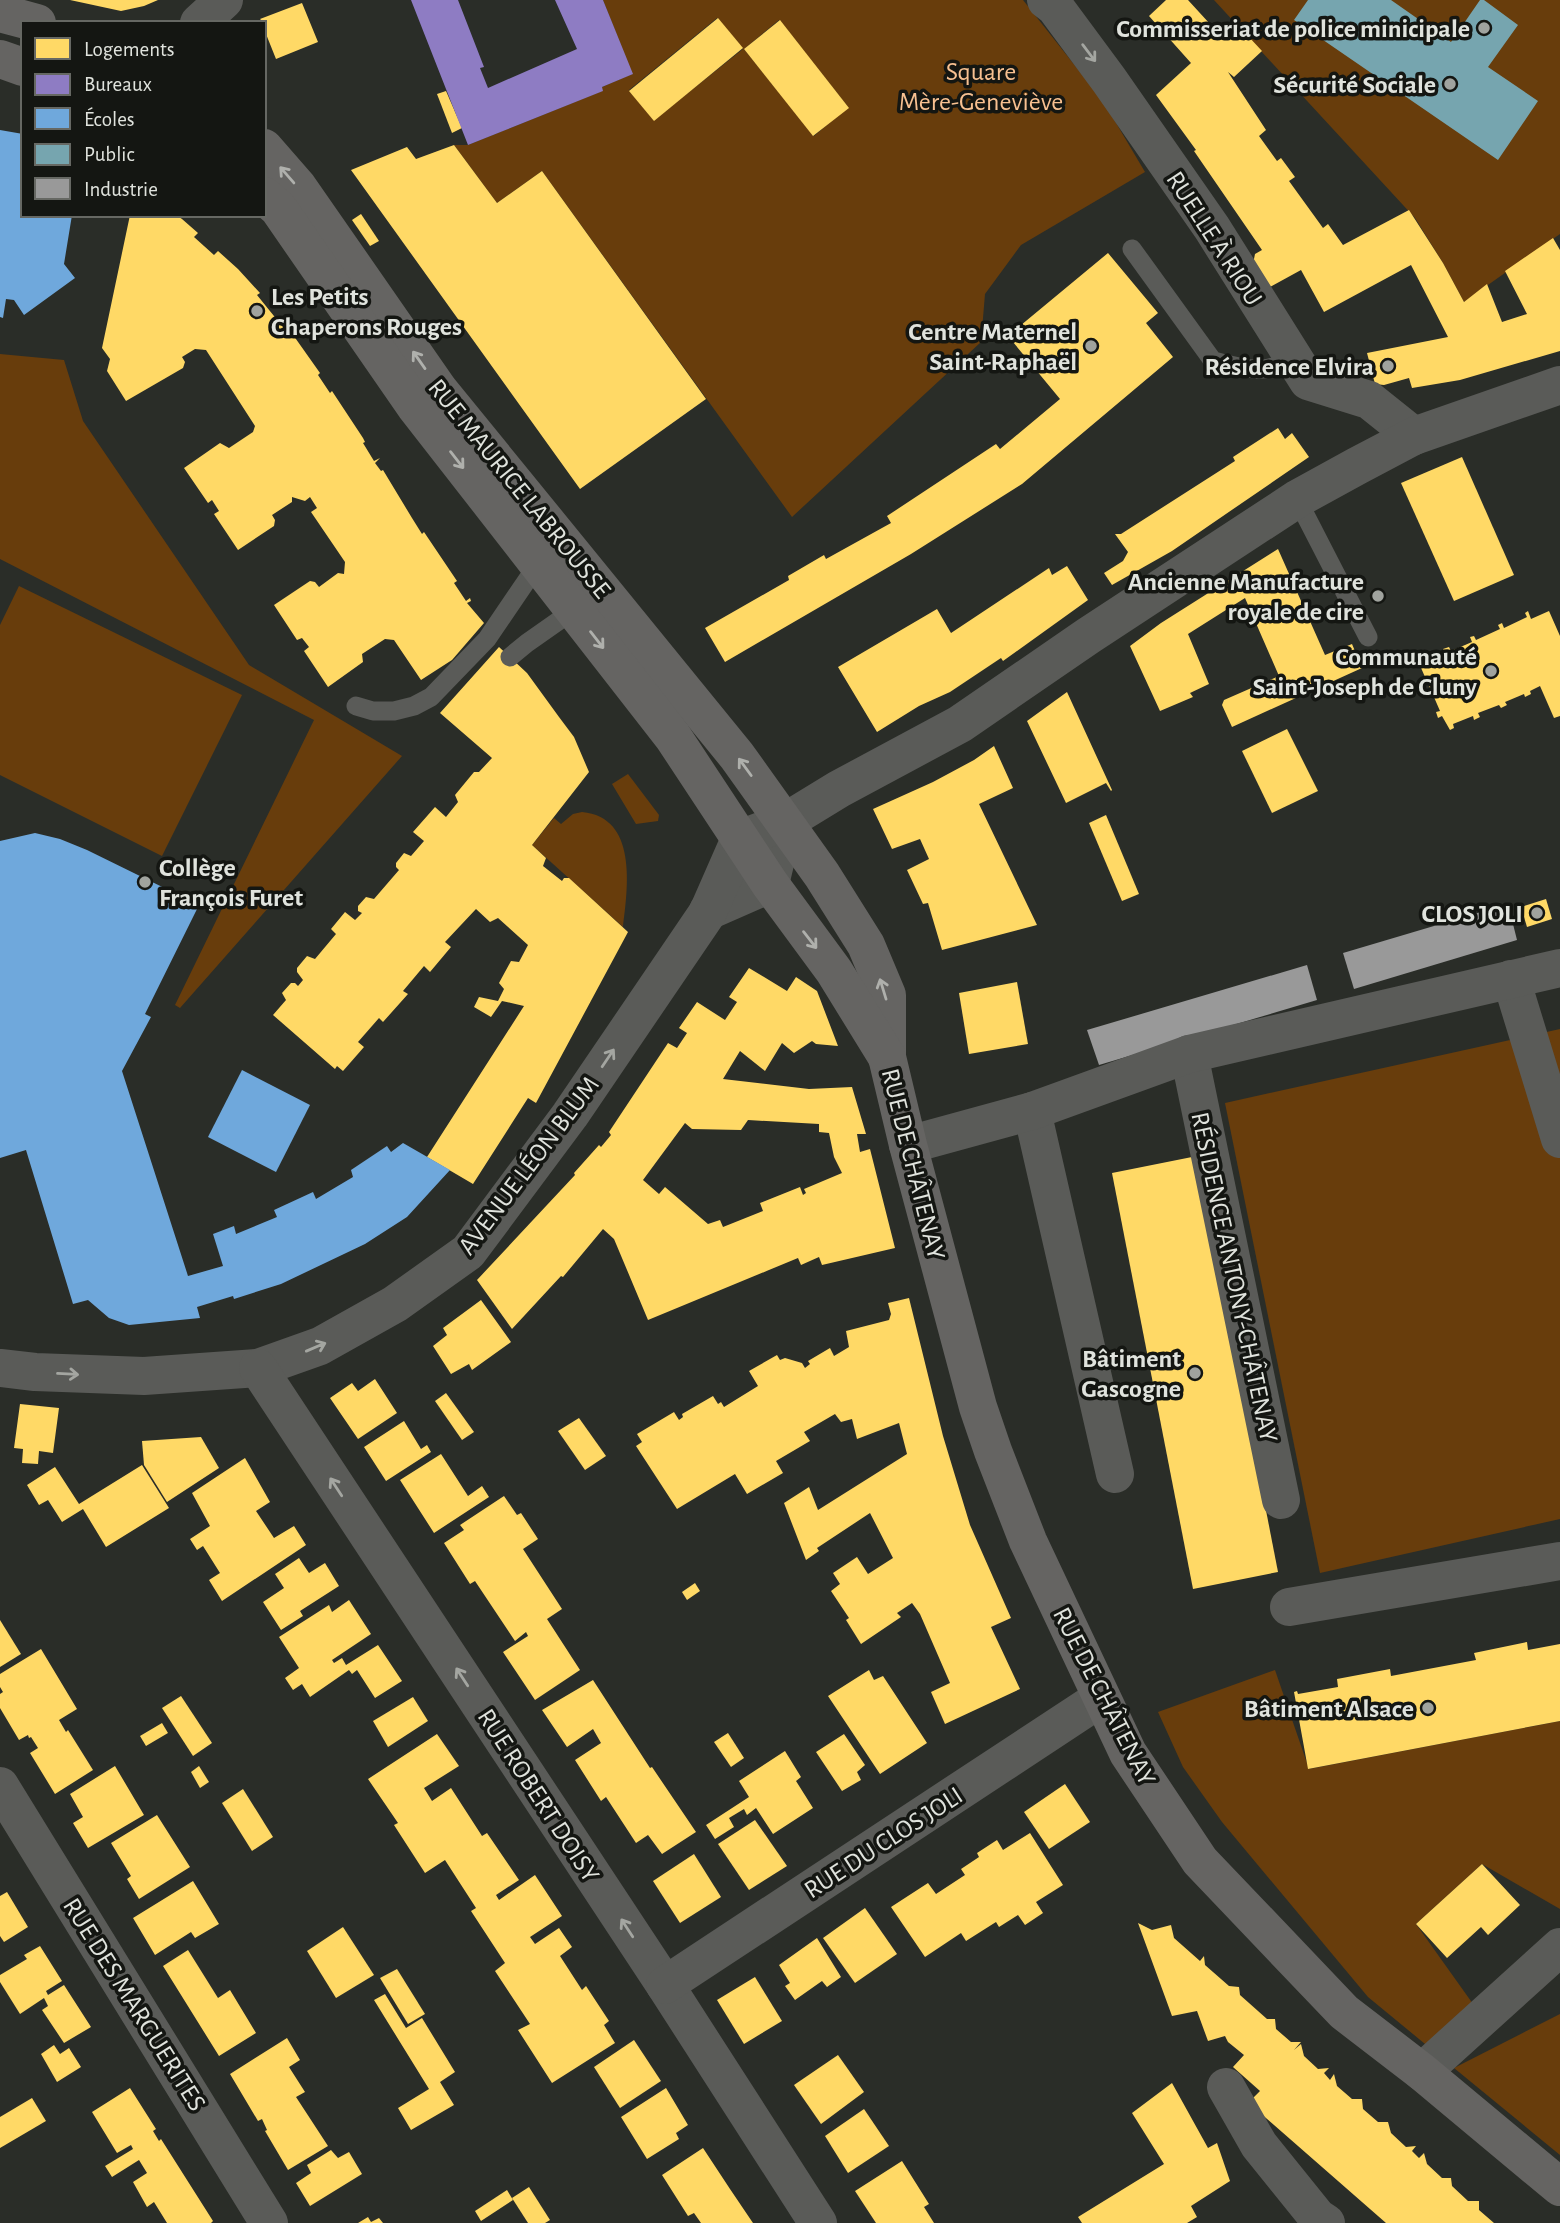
<svg xmlns="http://www.w3.org/2000/svg" width="1560" height="2223" viewBox="0 0 1560 2223" font-family="'Alegreya Sans',sans-serif">
<style>
.green{fill:#683d0c;fill-rule:evenodd}
.homes{fill:#ffd966;fill-rule:evenodd}
.offices{fill:#8e7cc3}
.schools{fill:#6fa8dc}
.public{fill:#76a5af}
.industry{fill:#999}
.lines{fill:none;stroke-linecap:round;stroke-linejoin:round}
.lane{stroke:#5a5b58;stroke-width:19}
.street{stroke:#5a5b58;stroke-width:38}
.secondary{stroke:#656462;stroke-width:38}
.oneway{stroke:#a4a6a1}
.oneway2{stroke:#afb0ac}
.poi-dot{fill:#a0a39e;stroke:#141612;stroke-width:2.5}
.labels{text-anchor:middle;stroke-width:7;stroke-linejoin:round;paint-order:stroke}
.poi-label{font-size:26px;font-weight:bold;fill:#e0e3dd;stroke:#141612;text-anchor:end}
.park-label{font-size:26px;fill:#f8c191;stroke:#141612}
.street-label{font-size:26px;fill:#e0e3dd;stroke:#141612}
</style>
<rect width="100%" height="100%" fill="#2a2d28"/>
<g class="green">
<path d="M603 0H1023L1103 101 1145 172 1021 245 985 294 981 342 792 517 542 171 497 203 454 145H468L602 91V87L632 74ZM717 18 743 49 654 120 629 90ZM779 20 848 107 814 136 744 49Z"/>
<path d="M1214 0H1560V234L1464 302 1443 263 1415 218Z"/>
<path d="M0 354 64 360 83 421 249 665 402 756 180 1008 175 1005 314 720 0 559Z"/>
<path d="M19 586 242 695 162 856 0 775V625Z"/>
<path d="M628 774 659 815 658 821 636 824 612 784Z"/>
<path d="M582 812C638 817 628 888 623 927L532 845 554 818 561 824 573 814Z"/>
<path d="M1560 1029V1519L1320 1573 1225 1103Z"/>
<path d="M1275 1670 1309 1769 1560 1721V1909L1482 1864 1416 1924 1478 2011 1436 2053 1368 1997 1222 1822 1183 1767 1158 1712Z"/>
<path d="M1560 2014V2155L1454 2068Z"/>
</g>
<g class="homes">
<path d="M70 0H158L144 6 121 11Z"/>
<path d="M1166 0H1188L1221 36 1235 22 1262 51 1234 77 1228 72 1266 130 1259 136 1277 161 1281 158 1295 177 1289 181 1323 228 1328 224 1343 245 1409 210 1443 263 1464 302 1487 284 1502 322 1527 314 1505 271 1553 238 1560 250V351L1460 380 1412 388 1409 378 1384 385 1375 384 1367 353 1448 337 1411 265 1324 312 1301 270 1270 287 1253 264 1255 254 1262 250 1194 151 1196 150 1156 95 1191 63 1149 16Z"/>
<path d="M302 3 318 42 276 59 264 29V23L260 19Z"/>
<path d="M718 18 743 48 654 121 629 91Z"/>
<path d="M780 20 849 108 813 136 744 49Z"/>
<path d="M446 91 462 128 452 133 437 94Z"/>
<path d="M454 145 497 203 542 171 706 399 580 489 351 170 407 147 416 159Z"/>
<path d="M361 214 379 241 370 246 352 220Z"/>
<path d="M130 215H176L182 219 198 233 194 237 214 255 218 251 238 269 260 293 257 295 278 321 286 330 289 328 291 332 320 373 318 375 330 393 332 391 363 438 365 442 363 443 374 461 380 458 375 463 381 471 383 470 412 518 422 534 424 532 457 581 454 583 466 601 470 598 471 601 467 603 484 623 452 660 421 680 394 640 385 639 362 654 363 662 328 687 304 651 309 647 302 638 297 640 274 605 310 581 315 582 319 587 338 573 344 574 345 562 311 512 317 508 310 497 305 501 292 497V502L272 515 275 520 274 526 238 550 214 514 219 511 212 500 208 503 184 468 220 443 229 448 253 432 255 426 206 350 195 349 182 357 185 362 183 368 126 401 107 371 110 359 102 348Z"/>
<path d="M1108 253 1158 313 1146 323 1173 357 1022 484 911 554 725 662 705 628 789 580 788 576 824 555 826 559 891 523 887 516 996 444 1000 449 1060 399 1008 336Z"/>
<path d="M1278 428 1285 439 1292 433 1309 457 1172 551 1112 585 1104 573 1123 561 1128 552 1115 534H1121L1235 461 1233 457Z"/>
<path d="M1462 457 1514 575 1454 601 1401 483Z"/>
<path d="M1278 549 1325 655 1352 644 1362 668 1232 727 1222 705 1224 700 1279 676 1245 598 1188 634 1209 684 1190 693 1193 697 1160 711 1130 646 1161 623Z"/>
<path d="M1067 566 1088 600 1003 661 1001 658 950 692 919 706 877 732 838 667 937 609 951 633 1049 568 1052 575Z"/>
<path d="M1528 611 1531 619 1549 611 1560 636V716L1554 718 1540 686 1530 691 1531 694 1525 697 1524 694 1505 702 1507 705 1501 708 1499 705 1478 713 1480 717 1474 720 1473 716 1453 724 1454 728 1450 730 1442 716 1438 718 1436 712 1440 711 1427 681 1423 683 1421 678 1425 677 1418 661 1422 659 1424 663 1445 654 1443 649 1449 647 1451 651 1472 642 1470 637 1474 636 1476 640 1500 629 1498 625 1502 623 1504 628 1527 617 1525 613Z"/>
<path d="M499 647 527 673 559 717 574 737 589 772 532 845 546 858 543 866 562 881 564 878H569L628 932 536 1103 528 1098 473 1184 427 1157 524 1006 502 1001 491 1017 474 1007 479 997 498 1001 504 989 499 983 511 961 519 962 528 945 498 918 490 922 476 909 445 942 451 947 430 972 424 966 403 991 408 994 383 1022 379 1018 358 1042 364 1047 343 1071 337 1066 335 1069 273 1015 286 1000 282 993 291 983H295L298 986 303 980 297 972V968L307 956 315 959 336 934 331 929 345 912 355 920 362 913 358 911V906L366 897 374 899 399 870 396 867V863L404 853 411 856 424 841 413 832 435 807 446 817 458 802 455 795 474 772H479L492 758 440 713Z"/>
<path d="M1067 692 1112 790 1111 791 1106 783 1066 803 1027 721Z"/>
<path d="M1287 729 1318 791 1272 813 1242 751Z"/>
<path d="M994 746 1013 788 979 804 1037 925 942 950 928 903 923 904 907 870 929 859 920 839 892 849 873 809 933 782 974 760Z"/>
<path d="M1106 815 1139 894 1122 901 1089 823Z"/>
<path d="M1546 899 1552 919 1527 927 1521 907Z"/>
<path d="M749 968 787 991 796 977 817 991 838 1046 816 1044 812 1041 794 1053 782 1043 765 1071 740 1051 723 1079 809 1089 852 1087 866 1134H857L860 1152 870 1149 895 1248 822 1265 819 1257 801 1265 798 1258 648 1320 614 1239 603 1229 563 1277 561 1276 512 1329 477 1280 575 1175 574 1173 599 1145 601 1147 611 1135 609 1132 668 1043 677 1048 687 1033 679 1028 697 1002 725 1020 737 1002 729 997ZM748 1120 819 1124V1132L829 1133 834 1157 842 1173 804 1189 806 1193 803 1195 800 1187 760 1203 763 1211 723 1227 720 1220 708 1224 665 1187 659 1194 643 1180 685 1123 692 1129 741 1130Z"/>
<path d="M1017 982 1028 1044 969 1054 959 993Z"/>
<path d="M1197 1156 1278 1572 1193 1589 1112 1173Z"/>
<path d="M909 1298 943 1436 970 1525 1011 1618 991 1627 1020 1689 945 1724 931 1692 950 1683 920 1614 912 1603 897 1613 901 1617 861 1644 846 1620 849 1618 831 1591 840 1584 833 1573 857 1557 868 1574 893 1558 870 1513 817 1548 819 1551 806 1560 784 1503 809 1487 818 1510 907 1454 899 1423 857 1439 852 1419 841 1422 835 1414 804 1432 810 1441 776 1461 783 1473 747 1494 735 1474 677 1509 636 1446 642 1442 637 1434 674 1412 679 1420 683 1417 682 1414 713 1396 718 1404 721 1402 724 1407 758 1386 749 1371 777 1355 780 1360 785 1358 802 1363 805 1368 810 1364 808 1361 830 1348 834 1356 849 1347 846 1331 889 1320 891 1314 888 1303Z"/>
<path d="M481 1300 511 1342 472 1370 469 1364 451 1374 433 1346 447 1335 443 1328Z"/>
<path d="M375 1379 397 1413 358 1439 330 1398 352 1383 358 1391Z"/>
<path d="M446 1393 474 1432 462 1440 435 1401Z"/>
<path d="M20 1404 59 1408 53 1453 39 1451 38 1464 22 1463 23 1449 14 1448Z"/>
<path d="M579 1418 606 1456 585 1470 558 1431Z"/>
<path d="M404 1421 421 1449 427 1445 431 1452 386 1481 364 1447Z"/>
<path d="M201 1437 219 1468 167 1502 144 1465 142 1441Z"/>
<path d="M441 1454 468 1496 482 1486 489 1497 434 1533 400 1480Z"/>
<path d="M245 1458 270 1502 256 1511 274 1538 294 1526 306 1545 222 1601 209 1580 220 1573 203 1546 197 1550 190 1539 210 1526 192 1493Z"/>
<path d="M142 1465 169 1508 106 1547 83 1509 62 1522 48 1500 39 1505 27 1485 55 1467 79 1504Z"/>
<path d="M504 1496 517 1515 521 1513 538 1539 523 1549 562 1609 547 1619 580 1670 535 1700 503 1652 528 1636 526 1632 515 1641 475 1581 470 1584 444 1543 464 1530 460 1525Z"/>
<path d="M299 1558 309 1573 325 1563 339 1586 300 1611 303 1616 281 1630 263 1602 284 1588 275 1574Z"/>
<path d="M695 1583 700 1591 687 1600 682 1592Z"/>
<path d="M349 1600 371 1634 332 1660 334 1663 342 1658 346 1665 378 1645 402 1681 375 1698 357 1670 352 1674 349 1670 310 1697 302 1684 293 1690 285 1678 299 1668 279 1637 329 1605 332 1612Z"/>
<path d="M0 1620 21 1654 0 1667Z"/>
<path d="M1527 1642 1528 1650 1560 1644V1721L1308 1769 1294 1692 1297 1691 1298 1694 1338 1687 1337 1679 1390 1669 1391 1676 1476 1660 1474 1653Z"/>
<path d="M41 1649 77 1709 59 1720 66 1732 68 1730 93 1770 55 1794 30 1753 38 1748 31 1737 29 1738 28 1735 19 1740 0 1708V1694L3 1692 0 1687V1674Z"/>
<path d="M869 1670 874 1680 883 1676 927 1743 880 1774 828 1696Z"/>
<path d="M593 1680 650 1768 652 1767 696 1832 662 1854 648 1835 636 1843 606 1797 601 1801 575 1760 601 1743 593 1729 567 1747 542 1710Z"/>
<path d="M181 1696 212 1743 193 1756 162 1708Z"/>
<path d="M413 1697 428 1721 388 1747 373 1721Z"/>
<path d="M162 1723 168 1733 146 1746 140 1736Z"/>
<path d="M728 1733 744 1758 731 1767 714 1742Z"/>
<path d="M437 1734 459 1766 424 1788 432 1801 451 1788 482 1836 487 1833 519 1880 496 1895 499 1900 535 1875 562 1916 530 1937 535 1944 559 1928 572 1947 560 1956 582 1990 586 1986 609 2021 604 2025 615 2043 552 2083 518 2030 530 2024 495 1971 505 1963 471 1911 476 1908 445 1860 425 1873 394 1825 398 1823 368 1779Z"/>
<path d="M844 1734 865 1765 857 1772 861 1780 842 1791 816 1752Z"/>
<path d="M785 1751 801 1777 796 1781 813 1808 773 1834 756 1808 747 1815 744 1809 729 1818 734 1827 715 1839 706 1825 749 1797 739 1781Z"/>
<path d="M115 1766 144 1815 88 1848 73 1823 83 1817 70 1794Z"/>
<path d="M199 1766 209 1782 200 1788 191 1772Z"/>
<path d="M1065 1784 1090 1822 1049 1849 1024 1812Z"/>
<path d="M243 1789 273 1837 252 1851 222 1803Z"/>
<path d="M157 1815 190 1867 139 1899 127 1879 131 1876 111 1843Z"/>
<path d="M755 1820 787 1866 749 1890 718 1844Z"/>
<path d="M1030 1833 1063 1885 1036 1902 1043 1913 1025 1925 1018 1915 999 1927 996 1922 966 1941 961 1933 925 1957 891 1907 928 1883 936 1894 965 1875 961 1869 979 1857 977 1853 997 1840 1003 1850Z"/>
<path d="M694 1854 721 1897 680 1923 653 1881Z"/>
<path d="M1482 1864 1520 1905 1488 1935 1481 1927 1447 1958 1416 1924Z"/>
<path d="M193 1881 219 1924 195 1938 191 1932 155 1955 133 1918Z"/>
<path d="M7 1892 28 1927 4 1942 0 1936V1896Z"/>
<path d="M865 1908 897 1954 855 1983 823 1938Z"/>
<path d="M1138 1923 1152 1930 1171 1925 1174 1938 1200 1961 1204 1956 1205 1965 1229 1986 1239 1987 1240 1995 1267 2019H1275L1276 2029 1291 2042H1301L1294 2050 1301 2044 1304 2056 1318 2069 1329 2068 1324 2073 1330 2080 1334 2074 1337 2086 1352 2099H1362L1363 2109 1378 2122H1388L1391 2133 1406 2147 1416 2146 1412 2151 1419 2158 1424 2153 1427 2164 1442 2178H1451L1452 2186 1468 2201H1479V2210L1494 2223H1386L1251 2105 1249 2102 1260 2091 1233 2067 1244 2055 1228 2042 1225 2036 1208 2041 1197 2011 1172 2016Z"/>
<path d="M343 1927 374 1975 336 1998 307 1951Z"/>
<path d="M817 1938 841 1977 827 1987 822 1981 795 2000 785 1986 790 1983 779 1965Z"/>
<path d="M40 1946 62 1981 46 1991 48 1995 64 1985 91 2027 64 2043 42 2010 48 2006 44 1998 20 2014 0 1982V1975L27 1959 24 1955Z"/>
<path d="M188 1950 218 1998 230 1990 256 2033 219 2056 163 1966Z"/>
<path d="M397 1969 425 2014 408 2024 380 1978Z"/>
<path d="M755 1977 782 2021 744 2044 717 2000Z"/>
<path d="M385 1994 406 2028 422 2018 455 2072 440 2082 454 2105 411 2130 398 2108 429 2089 374 2000Z"/>
<path d="M287 2038 300 2060 289 2067 305 2092 296 2097 328 2146 288 2170 265 2131 267 2130 262 2119 258 2121 230 2074Z"/>
<path d="M634 2040 661 2081 620 2108 594 2067Z"/>
<path d="M54 2045 60 2054 69 2048 81 2067 57 2082 41 2054Z"/>
<path d="M838 2055 864 2092 821 2124 794 2085Z"/>
<path d="M1172 2083 1208 2148 1217 2143 1230 2181 1191 2206 1197 2217 1187 2223H1082L1078 2217 1164 2164 1132 2113Z"/>
<path d="M130 2088 156 2129 153 2131 159 2141 161 2139 213 2221 211 2223H167L154 2202 147 2207 133 2182 147 2173 139 2160 112 2177 105 2166 133 2149 131 2145 117 2153 92 2112Z"/>
<path d="M666 2088 688 2125 676 2133 679 2139 647 2159 621 2117Z"/>
<path d="M32 2098 46 2121 0 2148V2117Z"/>
<path d="M864 2109 889 2146 848 2173 825 2136Z"/>
<path d="M703 2148 730 2189 753 2223H701L694 2213 688 2216 662 2175Z"/>
<path d="M331 2150 338 2158 349 2152 362 2174 310 2206 296 2183 311 2173 307 2165Z"/>
<path d="M902 2161 929 2204 924 2207 934 2223H876L855 2191Z"/>
<path d="M529 2187 550 2220 545 2223H528L512 2198Z"/>
<path d="M507 2190 513 2200 481 2221 475 2211Z"/>
<path d="M368 2217 371 2222 379 2218 383 2223H358Z"/>
</g>
<path class="offices" d="M411 0H458L484 67 480 68 488 88 577 49 555 0H603L633 74 602 87 603 91 468 145Z"/>
<g class="schools">
<path d="M0 130 23 134V215H72L64 264 75 278 24 315 14 300 6 299 3 318 0 317Z"/>
<path d="M35 833 60 839 87 850 199 905 145 1014 151 1017 122 1071 188 1276 223 1266 213 1234 234 1226 236 1234 277 1217 274 1210 313 1192 316 1199 353 1177 351 1170 387 1146 391 1152 403 1143 450 1170 407 1217 365 1244 281 1284 234 1299 233 1296 197 1307 200 1318 129 1325 109 1318 88 1300 73 1304 26 1150 0 1158V841Z"/>
<path d="M242 1070 310 1105 276 1172 208 1137Z"/>
</g>
<path class="public" d="M1308 0H1391L1451 42 1480 0H1484L1518 25 1488 67 1538 101 1498 160 1294 20Z"/>
<g class="industry">
<path d="M1508 904 1517 940 1354 989 1343 953Z"/>
<path d="M1307 965 1317 1000 1099 1065 1087 1030Z"/>
</g>
<g class="lines">
<g class="lane">
<path d="M1132 249 1213 361C1242 367 1266 378 1292 357"/>
<path d="M1297 499 1368 637"/>
<path d="M510 657 527 643 574 610"/>
<path d="M356 706 373 711H394L414 706 431 697 487 639 538 564"/>
</g>
<g class="street">
<path d="M1046 0 1055 7 1109 80 1212 228 1308 381 1369 400 1414 436"/>
<path d="M199 23 224 0"/>
<path d="M708 911 770 884 785 822"/>
<path d="M1511 979 1560 1139"/>
<path d="M1189 1054 1281 1500"/>
<path d="M1032 1111 1115 1474"/>
<path d="M908 1145 1032 1111 1189 1054 1560 968"/>
<path d="M0 1368 35 1372 144 1376 258 1368 320 1346 395 1304 468 1252 570 1115 708 912 740 839 785 822 839 789 960 724 1088 636 1297 499 1357 466 1414 436 1560 385"/>
<path d="M258 1368 665 1985 818 2223"/>
<path d="M1289 1607 1560 1561"/>
<path d="M0 1786 269 2223"/>
<path d="M665 1985 1101 1698"/>
<path d="M1422 2072 1560 1947"/>
<path d="M1226 2087 1259 2145 1317 2217 1326 2223"/>
</g>
<g class="secondary">
<path d="M0 13 37 23"/>
<path d="M0 59 23 67"/>
<path d="M264 148 298 187 439 390 737 756 822 875 866 945 887 995V1057L908 1145 978 1407 993 1451 1028 1541 1128 1753 1200 1861 1344 2012 1422 2072 1560 2187"/>
<path d="M264 196 278 208 415 406 673 737 770 884 834 971 887 1057"/>
</g>
</g>
<defs><path id="oneway-shaft" d="M-6 0H5M1.5-3L5.5 0L1.5 3" fill="none" stroke-width="1.6" stroke-linecap="round" stroke-linejoin="round" transform="scale(1.75)"/></defs>
<g class="oneway">
<use href="#oneway-shaft" transform="translate(1089 53) rotate(53)"/>
<use href="#oneway-shaft" transform="translate(608 1058) rotate(-56)"/>
<use href="#oneway-shaft" transform="translate(316 1347) rotate(-23)"/>
<use href="#oneway-shaft" transform="translate(68 1374) rotate(3)"/>
<use href="#oneway-shaft" transform="translate(336 1487) rotate(-123)"/>
<use href="#oneway-shaft" transform="translate(462 1677) rotate(-123)"/>
<use href="#oneway-shaft" transform="translate(627 1928) rotate(-123)"/>
</g>
<g class="oneway2">
<use href="#oneway-shaft" transform="translate(287 175) rotate(-131)"/>
<use href="#oneway-shaft" transform="translate(419 360) rotate(-125)"/>
<use href="#oneway-shaft" transform="translate(457 460) rotate(52)"/>
<use href="#oneway-shaft" transform="translate(597 640) rotate(52)"/>
<use href="#oneway-shaft" transform="translate(745 767) rotate(-126)"/>
<use href="#oneway-shaft" transform="translate(810 940) rotate(52)"/>
<use href="#oneway-shaft" transform="translate(883 989) rotate(-107)"/>
</g>
<g class="poi-dot">
<circle cx="1484" cy="28" r="7"/>
<circle cx="1450" cy="84" r="7"/>
<circle cx="257" cy="311" r="7"/>
<circle cx="1091" cy="346" r="7"/>
<circle cx="1388" cy="366" r="7"/>
<circle cx="1378" cy="596" r="7"/>
<circle cx="1491" cy="671" r="7"/>
<circle cx="145" cy="882" r="7"/>
<circle cx="1537" cy="913" r="7"/>
<circle cx="1195" cy="1373" r="7"/>
<circle cx="1428" cy="1708" r="7"/>
</g>
<g class="labels">
<g class="poi-label">
<text x="1470" y="37">Commisseriat de police minicipale</text>
<text x="1436" y="93">Sécurité Sociale</text>
<text x="271" y="305" text-anchor="start">Les Petits<tspan x="271" dy="30">Chaperons Rouges</tspan></text>
<text x="1077" y="340">Centre Maternel<tspan x="1077" dy="30">Saint-Raphaël</tspan></text>
<text x="1374" y="375">Résidence Elvira</text>
<text x="1364" y="590">Ancienne Manufacture<tspan x="1364" dy="30">royale de cire</tspan></text>
<text x="1477" y="665">Communauté<tspan x="1477" dy="30">Saint-Joseph de Cluny</tspan></text>
<text x="159" y="876" text-anchor="start">Collège<tspan x="159" dy="30">François Furet</tspan></text>
<text x="1523" y="922">CLOS JOLI</text>
<text x="1181" y="1367">Bâtiment<tspan x="1181" dy="30">Gascogne</tspan></text>
<text x="1414" y="1717">Bâtiment Alsace</text>
</g>
<g class="park-label">
<text x="981" y="80">Square<tspan x="981" dy="30">Mère-Geneviève</tspan></text>
</g>
<g class="street-label">
<text transform="translate(1215 238) rotate(57)" y="9">RUELLE À RIOU</text>
<text transform="translate(520 488) rotate(51)" y="9">RUE MAURICE LABROUSSE</text>
<text transform="translate(914 1164) rotate(76)" y="9">RUE DE CHÂTENAY</text>
<text transform="translate(528 1165) rotate(-53)" y="9">AVENUE LÉON BLUM</text>
<text transform="translate(1235 1277) rotate(78)" y="9">RÉSIDENCE ANTONY-CHÂTENAY</text>
<text transform="translate(1105 1696) rotate(63)" y="9">RUE DE CHÂTENAY</text>
<text transform="translate(539 1795) rotate(57)" y="9">RUE ROBERT DOISY</text>
<text transform="translate(883 1842) rotate(-33)" y="9">RUE DU CLOS JOLI</text>
<text transform="translate(135 2004) rotate(58)" y="9">RUE DES MARGUERITES</text>
</g>
</g>
<rect x="21" y="21" width="245" height="196" fill="#141612" stroke="#666863" stroke-width="2"/>
<rect x="35" y="38" width="35" height="21" fill="#ffd966" stroke="#666863" stroke-width="2"/>
<text x="84" y="56" font-size="21" fill="#e0e3dd">Logements</text>
<rect x="35" y="74" width="35" height="21" fill="#8e7cc3" stroke="#666863" stroke-width="2"/>
<text x="84" y="91" font-size="21" fill="#e0e3dd">Bureaux</text>
<rect x="35" y="108" width="35" height="21" fill="#6fa8dc" stroke="#666863" stroke-width="2"/>
<text x="84" y="126" font-size="21" fill="#e0e3dd">Écoles</text>
<rect x="35" y="144" width="35" height="21" fill="#76a5af" stroke="#666863" stroke-width="2"/>
<text x="84" y="161" font-size="21" fill="#e0e3dd">Public</text>
<rect x="35" y="178" width="35" height="21" fill="#999999" stroke="#666863" stroke-width="2"/>
<text x="84" y="196" font-size="21" fill="#e0e3dd">Industrie</text>
</svg>
